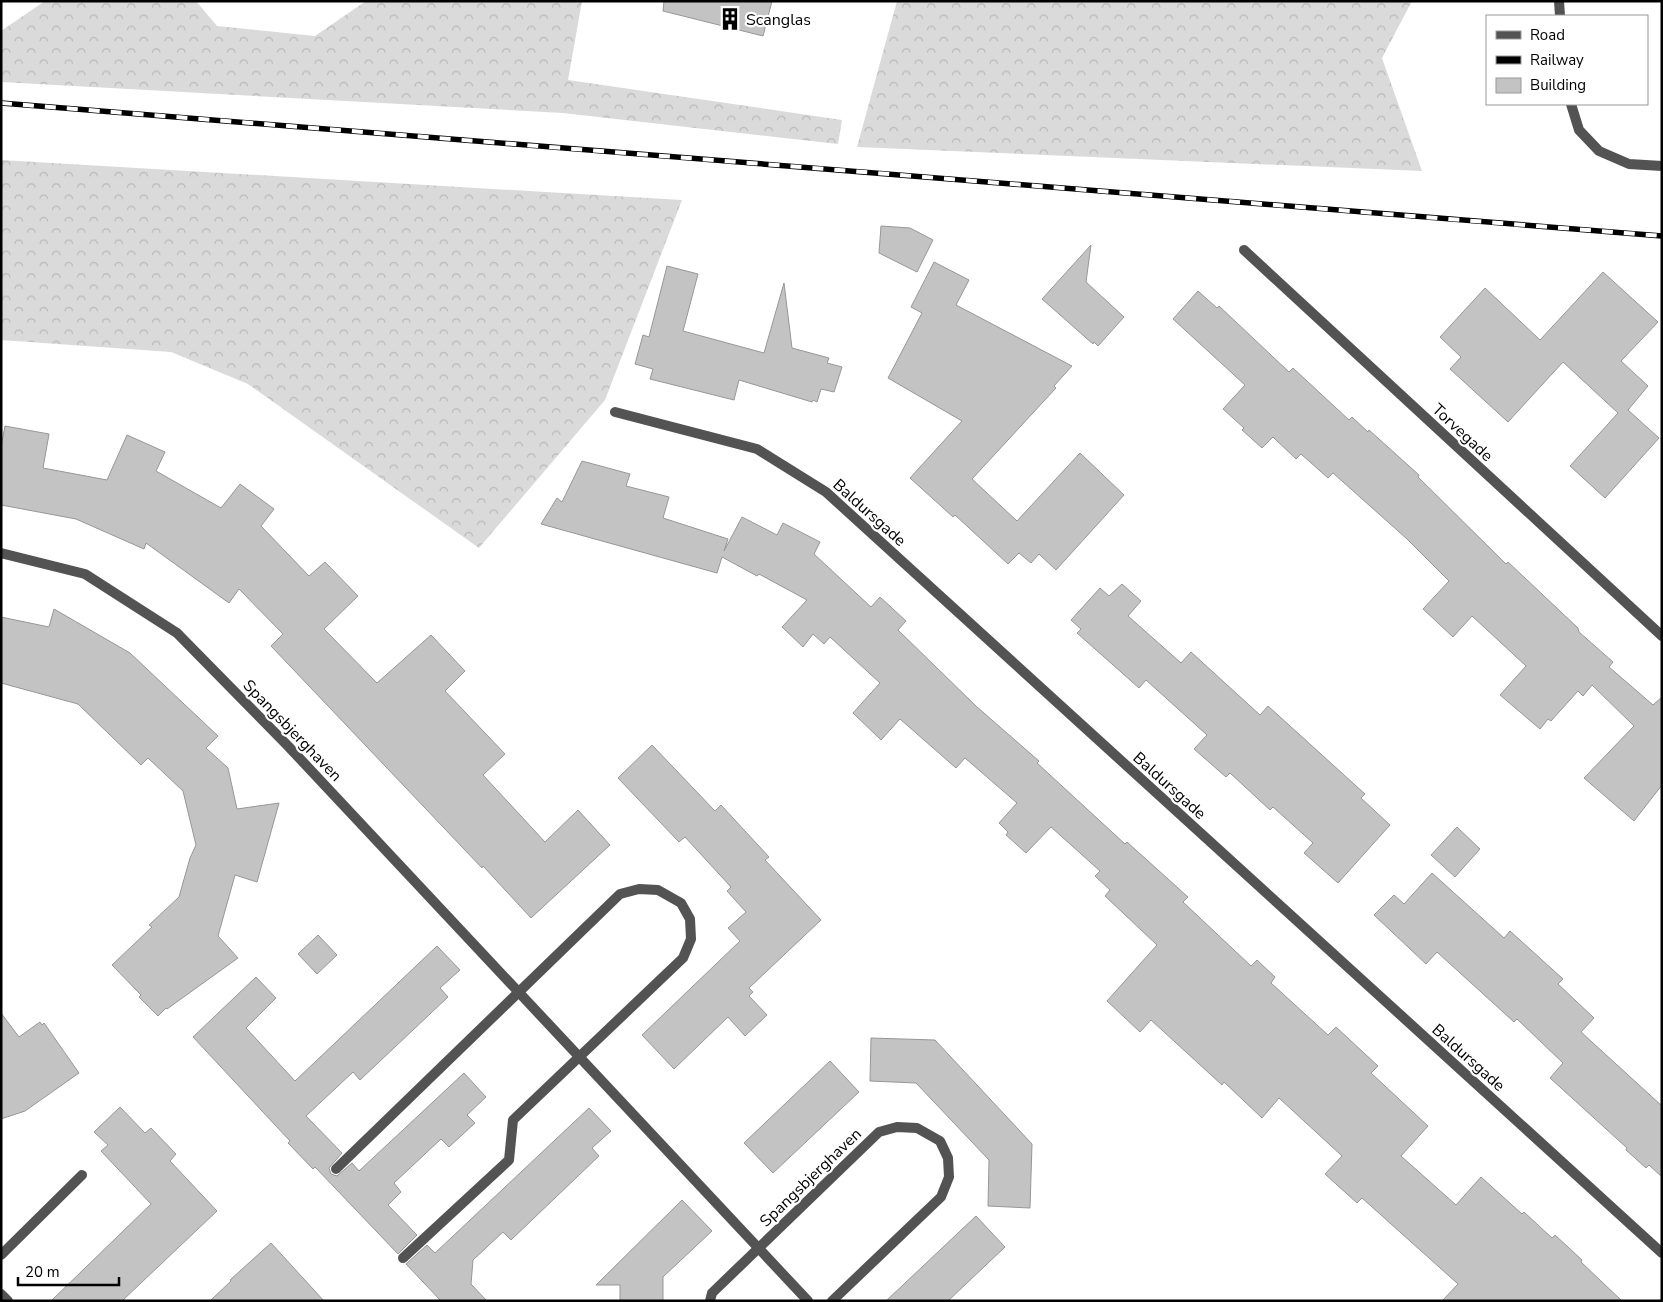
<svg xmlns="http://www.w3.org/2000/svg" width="1663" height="1302" viewBox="0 0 1663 1302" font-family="'Nunito Sans',sans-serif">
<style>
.forest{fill:url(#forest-crowns)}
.building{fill:#c3c3c3;stroke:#979797}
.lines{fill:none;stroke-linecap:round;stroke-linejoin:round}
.lane{stroke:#535353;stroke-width:10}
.street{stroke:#535353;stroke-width:10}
.rail-casing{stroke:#000;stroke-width:5.5}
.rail{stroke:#fff;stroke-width:4;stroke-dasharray:11;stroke-linecap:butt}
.labels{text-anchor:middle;stroke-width:4.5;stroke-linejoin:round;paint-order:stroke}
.poi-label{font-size:16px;fill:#000;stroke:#fff;text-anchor:start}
.street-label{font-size:16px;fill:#000;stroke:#fff}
</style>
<defs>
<pattern id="forest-crowns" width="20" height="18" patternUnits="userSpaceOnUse" patternTransform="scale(1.25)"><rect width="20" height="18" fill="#dadada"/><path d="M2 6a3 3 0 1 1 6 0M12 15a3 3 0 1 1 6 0" fill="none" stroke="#b9b9b9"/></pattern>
</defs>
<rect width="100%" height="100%" fill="#fff"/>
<g class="forest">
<path d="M45 1H196L217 26 315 36 366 1H582L568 80 842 120 838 144 563 113 1 82V31Z"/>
<path d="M897 1H1412L1382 58 1422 171 857 147Z"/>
<path d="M1 160 682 200 605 400 479 548 248 384 171 352 1 340Z"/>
</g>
<g class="building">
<path d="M664 1H772L763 36 663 11Z"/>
<path d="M881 226 910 228 933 240 917 272 879 253Z"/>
<path d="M1091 245 1086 282 1124 317 1098 346 1094 342 1093 344 1042 299Z"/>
<path d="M934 262 969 280 956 305 1072 366 1054 386 1056 388 972 479 1017 521 1080 453 1124 495 1056 570 1039 554 1031 563 1019 553 1008 564 955 515 953 517 910 478 962 421 888 378 922 313 911 307Z"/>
<path d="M667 266 698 274 683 331 764 353 784 283 792 348 829 358 827 363 842 367 834 392 821 389 817 402 813 400 812 402 739 380 734 400 650 379 653 369 635 364 643 335 649 337Z"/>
<path d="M1603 272 1658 322 1621 361 1648 386 1628 410 1659 438 1605 498 1570 466 1618 413 1563 362 1508 422 1450 369 1461 357 1440 337 1485 288 1540 340Z"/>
<path d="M1198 291 1217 308 1219 306 1289 372 1293 368 1349 420 1352 417 1368 432 1369 430 1419 475 1418 477 1506 564 1508 562 1578 628 1579 632 1613 662 1609 667 1653 705 1662 697V785L1634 821 1584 778 1634 726 1592 685 1583 696 1578 691 1551 721 1548 719 1540 729 1500 695 1526 666 1472 616 1453 637 1423 609 1449 581 1407 539 1333 473 1328 478 1301 454 1296 459 1273 437 1262 448 1242 430 1244 428 1223 409 1245 385 1173 319Z"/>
<path d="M5 426 49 434 43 468 107 480 127 435 165 452 156 471 221 508 240 484 274 509 261 526 309 576 325 562 358 596 324 629 377 683 431 635 465 671 445 691 505 754 483 775 545 842 578 810 610 845 531 918 483 866 482 868 271 646 283 634 239 589 229 603 146 543 144 549 76 519 1 505V447Z"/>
<path d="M582 461 630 474 626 486 669 497 663 518 728 539 724 551 742 517 777 535 783 523 820 542 814 554 871 607 880 597 906 621 898 630 977 707 1039 761 1037 763 1125 844 1127 842 1188 897 1183 902 1251 966 1257 960 1275 977 1271 983 1328 1035 1336 1027 1378 1066 1371 1073 1428 1126 1401 1156 1456 1205 1481 1177 1522 1214 1524 1212 1552 1238 1555 1235 1582 1260 1581 1262 1622 1301H1442L1458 1284 1362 1198 1357 1203 1325 1174 1342 1156 1279 1098 1262 1118 1224 1082 1222 1085 1151 1020 1140 1032 1107 1001 1157 945 1105 896 1110 890 1095 876 1100 871 1051 827 1026 853 1006 835 1008 832 999 823 1017 803 965 758 956 768 900 719 881 740 853 713 880 683 830 637 824 644 813 634 803 647 782 627 807 600 759 574 757 576 722 557 717 573 541 524 557 498 562 502Z"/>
<path d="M1122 584 1141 601 1128 616 1181 663 1191 652 1260 715 1268 706 1365 794 1361 798 1390 825 1338 883 1304 853 1313 843 1273 807 1270 810 1230 773 1226 777 1194 749 1207 735 1146 680 1139 688 1077 633 1081 629 1071 620 1100 588 1109 596Z"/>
<path d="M54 609 130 653 218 736 206 748 228 768 237 809 279 803 257 882 235 875 218 936 238 958 167 1009 166 1008 158 1016 139 997 141 995 112 965 152 927 149 925 179 897 190 858 196 845 183 791 148 758 141 765 78 704 1 683V617L49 627Z"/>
<path d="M652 745 715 811 721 805 769 857 765 860 821 920 749 988 753 992 749 996 767 1015 745 1036 728 1017 674 1069 642 1035 740 941 728 928 746 912 727 891 731 887 685 837 679 842 618 778Z"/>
<path d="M1457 827 1480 849 1455 877 1431 855Z"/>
<path d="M1432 873 1504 938 1510 931 1563 979 1558 984 1594 1018 1581 1032 1662 1106V1177L1649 1165 1646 1168 1626 1150 1627 1148 1550 1078 1563 1063 1517 1019 1514 1022 1437 952 1426 964 1374 915 1394 895 1404 904Z"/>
<path d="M318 935 337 955 317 974 298 954Z"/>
<path d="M437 946 460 970 440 988 448 997 360 1080 353 1072 306 1116 342 1153 329 1168 331 1174 337 1176 352 1163 359 1171 464 1073 486 1097 467 1115 475 1123 449 1147 441 1139 394 1183 401 1192 388 1205 417 1235 398 1254 315 1167 313 1169 288 1143 290 1141 193 1037 256 977 276 998 246 1028 295 1081Z"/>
<path d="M1 1013 19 1037 40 1022 42 1025 44 1023 79 1073 25 1111 1 1119Z"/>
<path d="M871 1038 935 1040 1032 1144 1030 1208 988 1206 989 1160 916 1083 870 1081Z"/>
<path d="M830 1061 859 1092 773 1173 744 1143Z"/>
<path d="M120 1107 145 1133 151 1128 176 1154 170 1161 217 1211 122 1301H51L151 1204 101 1151 108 1145 94 1132Z"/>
<path d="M589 1108 611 1131 592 1148 599 1156 511 1240 503 1232 473 1260 471 1284 487 1301H441L406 1264 427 1245 435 1253Z"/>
<path d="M682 1200 712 1231 663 1277V1301H620V1285H596Z"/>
<path d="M976 1216 1005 1247 948 1301H886Z"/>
<path d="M271 1243 324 1301H210L231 1281 230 1280Z"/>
</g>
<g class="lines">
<g class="lane">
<path d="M1559 1 1560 16"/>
<path d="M1571 104 1579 130 1599 151 1629 164 1662 166"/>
</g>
<g class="street">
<path d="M1244 250 1662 636"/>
<path d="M615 412 757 449 826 492 1662 1253"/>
<path d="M1 553 85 574 177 633 288 746 808 1301"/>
<path d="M336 1169 620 894 639 889 658 890 681 903 690 919 691 939 683 958 513 1120 509 1160 403 1258"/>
<path d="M1 1255 82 1175"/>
<path d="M1 1294 8 1301"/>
<path d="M710 1301 712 1293 879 1132 897 1127 917 1128 940 1141 948 1158 949 1177 941 1197 832 1301"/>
</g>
<defs>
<path id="rail" d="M1 103 1662 236"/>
</defs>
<use href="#rail" class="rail-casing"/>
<use href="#rail" class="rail"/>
</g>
<defs>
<symbol id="building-bare" viewBox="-9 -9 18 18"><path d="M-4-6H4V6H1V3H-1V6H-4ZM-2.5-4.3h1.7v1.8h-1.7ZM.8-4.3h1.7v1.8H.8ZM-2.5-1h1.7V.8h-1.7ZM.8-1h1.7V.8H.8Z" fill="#000" stroke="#fff" stroke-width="2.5" paint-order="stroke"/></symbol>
</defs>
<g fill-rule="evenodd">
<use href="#building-bare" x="714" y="3" width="32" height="32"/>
</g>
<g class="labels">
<g class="poi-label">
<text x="746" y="25">Scanglas</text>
</g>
<g class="street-label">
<text transform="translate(1463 432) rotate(43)" y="6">Torvegade</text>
<text transform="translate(870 512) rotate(42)" y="6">Baldursgade</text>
<text transform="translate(293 730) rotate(46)" y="6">Spangsbjerghaven</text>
<text transform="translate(1170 785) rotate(42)" y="6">Baldursgade</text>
<text transform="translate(1469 1057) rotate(42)" y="6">Baldursgade</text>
<text transform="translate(810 1177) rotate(-44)" y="6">Spangsbjerghaven</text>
</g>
</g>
<rect width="1663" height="1302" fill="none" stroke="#000000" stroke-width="5"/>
<rect x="1486" y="15" width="162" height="90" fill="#ffffff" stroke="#999999"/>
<rect x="1496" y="31" width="25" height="8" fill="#535353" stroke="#999999"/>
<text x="1530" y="40" font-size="15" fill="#000000">Road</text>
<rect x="1496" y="56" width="25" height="8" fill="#000000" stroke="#999999"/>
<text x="1530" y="65" font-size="15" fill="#000000">Railway</text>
<rect x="1496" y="78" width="25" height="15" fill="#c3c3c3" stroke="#999999"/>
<text x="1530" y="90" font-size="15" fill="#000000">Building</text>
<path d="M18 1277v8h101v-8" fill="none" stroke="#000000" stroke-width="2.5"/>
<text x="25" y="1277" font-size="15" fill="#000000" stroke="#ffffff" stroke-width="4" paint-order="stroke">20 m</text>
</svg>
